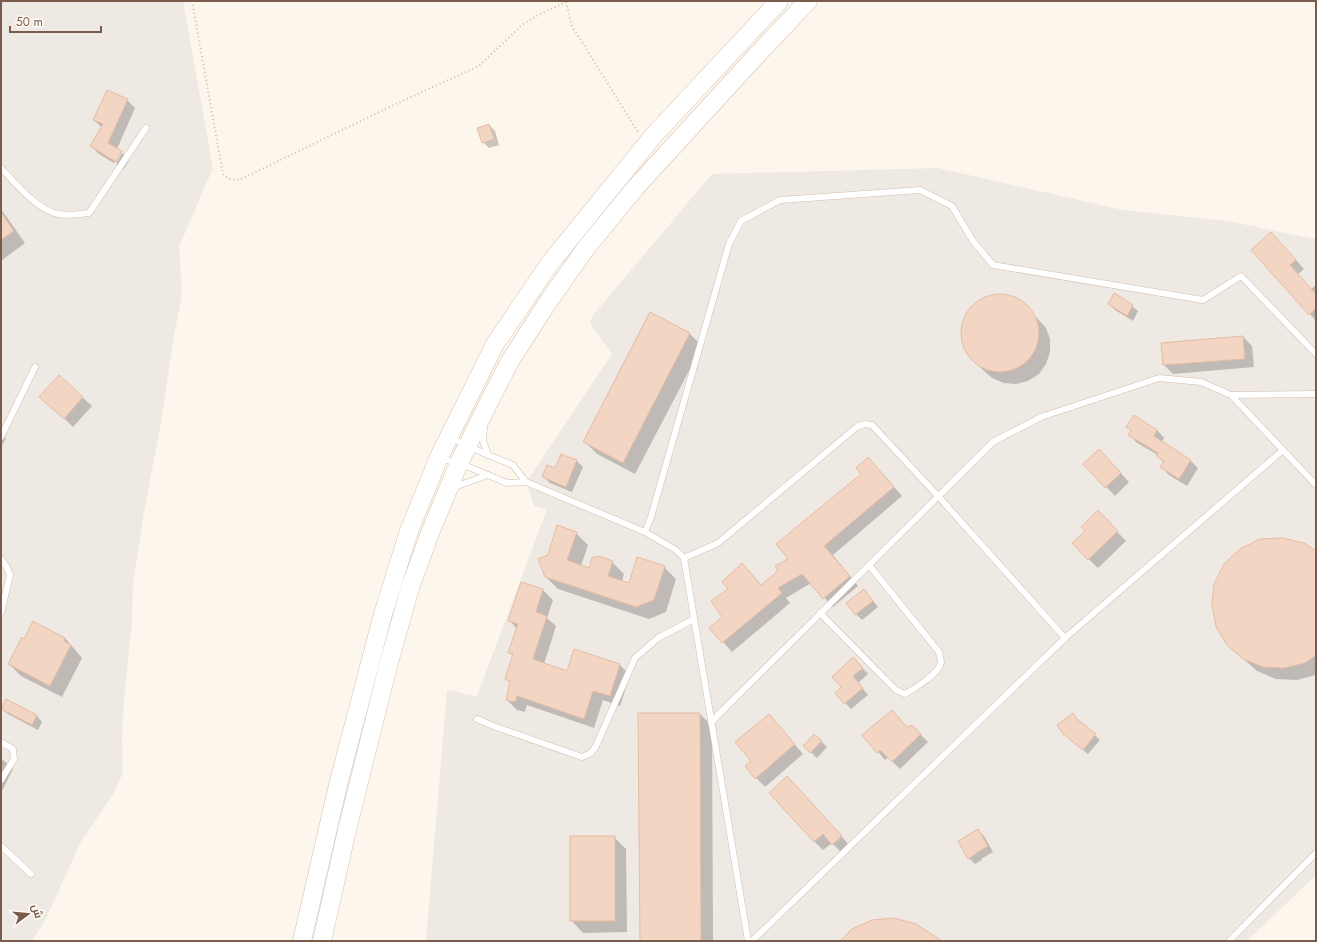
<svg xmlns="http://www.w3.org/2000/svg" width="1317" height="942" viewBox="0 0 1317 942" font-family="Jost,Cairo,sans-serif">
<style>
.industrial{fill:#efe9e4}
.shadow{fill:#0003}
.building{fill:#f3d5c3;stroke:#e6bba3}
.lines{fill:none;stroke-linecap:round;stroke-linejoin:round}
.lane-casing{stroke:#d1beb0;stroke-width:7}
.secondary-casing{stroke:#d6c0b0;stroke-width:19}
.path{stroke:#d9b8a5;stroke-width:2;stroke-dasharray:1 3;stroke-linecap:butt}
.lane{stroke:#fff;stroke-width:6}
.secondary{stroke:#fff;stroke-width:18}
</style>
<rect width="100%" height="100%" fill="#fdf6ec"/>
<g class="industrial">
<path d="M1 1H183L213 168 179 247 182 294 174 336 161 422 144 512 133 585 132 621 124 702 122 735 123 773 113 794 80 843 46 919 32 941H1Z"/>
<path d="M938 168 1123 210 1227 221 1316 239V875L1247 941H426L447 690 477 696 547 509 534 506 526 482 612 354 592 327 590 321 594 314 712 174Z"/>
</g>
<g class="shadow">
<path d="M127 100 135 108 117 149 122 153H120L114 163 99 154 91 146 102 128 94 120Z"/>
<path d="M489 125 495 131 499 145 489 148 483 142Z"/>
<path d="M122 153 129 160 124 169 116 164Z"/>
<path d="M1 209 25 243 1 261Z"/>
<path d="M1280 242 1304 269 1298 274 1311 289 1316 285V321L1310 314Z"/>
<path d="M1002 294 1015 298 1025 305 1046 328 1050 339V352L1046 364 1039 374 1028 381 1016 384 1004 383 992 378 983 370 970 357 963 346 961 334 963 321 969 310 978 301 990 296Z"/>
<path d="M1109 304 1132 306 1138 311 1133 321 1115 310Z"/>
<path d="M651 314 690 334 702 346 635 474 597 454 585 442Z"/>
<path d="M1243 337 1252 346 1254 367 1173 374 1164 365 1162 343Z"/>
<path d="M59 376 92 406 73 427 50 405Z"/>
<path d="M1128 427 1157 430 1164 438 1162 442 1191 461 1198 468 1187 486 1169 475 1161 467 1164 463 1158 455 1137 443 1130 435 1132 431Z"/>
<path d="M1 434 6 438 1 447Z"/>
<path d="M1099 450 1129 482 1115 496 1084 464Z"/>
<path d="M562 455 577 461 583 467 572 492 550 483 544 477 555 470Z"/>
<path d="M877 468 902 496 833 555 858 586 833 607 811 583 786 598 790 603 732 652 711 628 779 571 789 559Z"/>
<path d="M1107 521 1126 541 1098 568 1073 544 1086 531Z"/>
<path d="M576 533 588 545 581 566 590 569 612 562 624 574 622 581 630 584 664 567 676 579 666 612 649 619 558 589 546 577 548 556Z"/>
<path d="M1316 552V675L1297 680 1276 679 1257 671 1228 645Z"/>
<path d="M522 583 543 590 553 600 547 618 556 626 544 664 568 672 620 665 630 675 620 706 603 700 594 728 527 705 525 712 517 710 507 700 511 683 506 679 513 656 510 653 517 629 510 621Z"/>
<path d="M870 597 878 607 862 620 856 614Z"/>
<path d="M65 638 82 658 62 697 21 676 9 664 24 640Z"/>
<path d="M859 664 868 674 858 683 868 695 851 709 836 693Z"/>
<path d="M6 701 37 716 42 722 38 730 8 714 2 709Z"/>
<path d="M700 714 712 726 713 941H641Z"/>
<path d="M769 715 803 754 765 787 746 767 752 761Z"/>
<path d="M1073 715 1100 740 1088 754 1069 739Z"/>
<path d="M912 726 928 742 900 769 888 757 885 760 864 735 907 728Z"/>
<path d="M814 735 827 747 817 758 804 746Z"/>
<path d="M1 758 13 769 1 793Z"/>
<path d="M796 786 850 846 842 853 832 843 823 850 814 841Z"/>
<path d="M978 830 984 836 993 852 981 859 982 860 975 864 969 858 959 841Z"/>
<path d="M614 837 626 849 627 932 583 933 571 920Z"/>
</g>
<g class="building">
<path d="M107 90 128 99 108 143 122 151 116 162 90 146 103 124 93 120Z"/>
<path d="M489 124 494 139 482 143 477 128Z"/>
<path d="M1 212 14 231 1 240Z"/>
<path d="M1271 232 1296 260 1290 265 1316 294V308L1309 315 1251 250Z"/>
<path d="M1114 293 1133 305 1127 316 1108 304Z"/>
<circle cx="1000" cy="333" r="39"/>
<path d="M650 312 690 333 623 463 583 442Z"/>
<path d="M1243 336 1245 359 1163 365 1161 343Z"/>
<path d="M59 375 83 397 64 419 39 397Z"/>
<path d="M1134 415 1157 430 1154 436 1191 460 1179 479 1160 467 1164 461 1156 456 1158 453 1128 435 1131 430 1126 427Z"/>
<path d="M1099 449 1121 473 1105 488 1083 464Z"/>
<path d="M561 454 577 460 566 487 542 477 547 465 555 468Z"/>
<path d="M868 457 894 487 824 546 850 576 823 599 802 574 778 588 782 593 722 643 709 628 722 617 711 601 728 589 722 582 742 563 761 585 778 571 775 566 788 559 776 544 861 474 856 468Z"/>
<path d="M1098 510 1118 531 1088 560 1072 543 1085 531 1081 527Z"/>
<path d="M557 525 577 532 567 560 589 568 592 558 598 556 613 561 608 576 629 583 637 557 665 566 654 600 636 607 545 577 538 559 548 555Z"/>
<path d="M1282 538 1304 543 1316 551V655L1305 663 1284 668 1263 667 1243 659 1227 645 1216 627 1212 605 1214 584 1224 564 1240 549 1260 539Z"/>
<path d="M521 582 543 589 536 612 547 616 533 659 567 671 574 649 620 664 610 696 593 691 584 719 517 696 515 702 506 700 510 681 505 679 513 654 508 653 518 624 508 621Z"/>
<path d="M864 589 873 601 855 615 846 603Z"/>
<path d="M33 621 65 638 64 641 71 645 50 686 8 664 22 637 24 639Z"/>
<path d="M853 657 863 668 853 676 863 688 844 704 835 693 841 687 832 677Z"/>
<path d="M6 699 37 715 32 725 1 709Z"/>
<path d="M892 710 907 727 912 725 921 734 892 762 880 750 877 753 862 735Z"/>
<path d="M638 713H700L701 941H640Z"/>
<path d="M1073 713 1077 719 1096 734 1083 750 1063 734 1057 725Z"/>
<path d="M769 714 795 744 755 779 745 766 751 761 735 742Z"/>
<path d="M814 734 822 741 810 753 803 746Z"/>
<path d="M787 776 842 836 832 845 823 834 814 842 769 793Z"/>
<path d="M978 829 988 846 976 853V854L968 859 958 841Z"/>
<rect x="570" y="836" width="45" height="85"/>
<path d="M894 918 916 924 942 941H840L852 929 872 920Z"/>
</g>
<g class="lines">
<defs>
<g id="lane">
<path d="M1 168C15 183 35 207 54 213 66 216 77 215 89 213L146 128"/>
<path d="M1231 395 1316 394"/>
<path d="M484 426 483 441 488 455 513 465 526 482"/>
<path d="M1 437 35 367"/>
<path d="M451 438 488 455"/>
<path d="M440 458 459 463 488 475"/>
<path d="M452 488 488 475 507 483 526 482 645 532 676 550 684 558 748 941"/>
<path d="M645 532 651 517 729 244 741 221 780 200 920 190 952 206 973 241 993 265 1203 300 1241 276 1316 354"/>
<path d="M684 558 718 543 858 426 865 424 872 425 938 496 1065 638"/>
<path d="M1 559 6 566 10 575 1 613"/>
<path d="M820 613 896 690 905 694C914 689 940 673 941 662 941 659 939 655 939 652L869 565"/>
<path d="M477 719 496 727 582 757 591 753 596 746 635 658 658 638 694 619"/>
<path d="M711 722 993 442 1041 417 1159 378 1201 382 1231 395 1316 485"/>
<path d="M1 742 13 749 14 759 1 780"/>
<path d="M1 846 31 874"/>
<path d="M752 941 1065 638 1283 450"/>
<path d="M1229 941 1316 853"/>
</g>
<g id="secondary">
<path d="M302 941 338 785 383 614 409 531 439 457 495 344 550 263 654 135 779 1"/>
<path d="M322 941 347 830 388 666 410 588 430 533 459 463 488 404 510 361 546 305 586 248 636 187 756 56 808 1"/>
</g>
</defs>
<use href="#lane" class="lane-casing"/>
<use href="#secondary" class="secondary-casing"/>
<g class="path">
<path d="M192 1 223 174 229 179 239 180 400 102 479 66 522 25 536 16 566 2"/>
<path d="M566 2 572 26 638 132"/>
</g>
<use href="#lane" class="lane"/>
<use href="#secondary" class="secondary"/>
</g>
<rect width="1317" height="942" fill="none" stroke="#7a5c4d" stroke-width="4"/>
<g transform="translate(28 914) rotate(74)" stroke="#fffaf3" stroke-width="3" paint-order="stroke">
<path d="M0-3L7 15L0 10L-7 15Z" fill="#7a5c4d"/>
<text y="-6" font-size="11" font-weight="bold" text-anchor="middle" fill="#7a5c4d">ش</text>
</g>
<path d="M10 26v6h91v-6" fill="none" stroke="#7a5c4d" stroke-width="2"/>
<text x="16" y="26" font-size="12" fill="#7a5c4d" stroke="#fffaf3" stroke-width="3" paint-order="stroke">50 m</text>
</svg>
